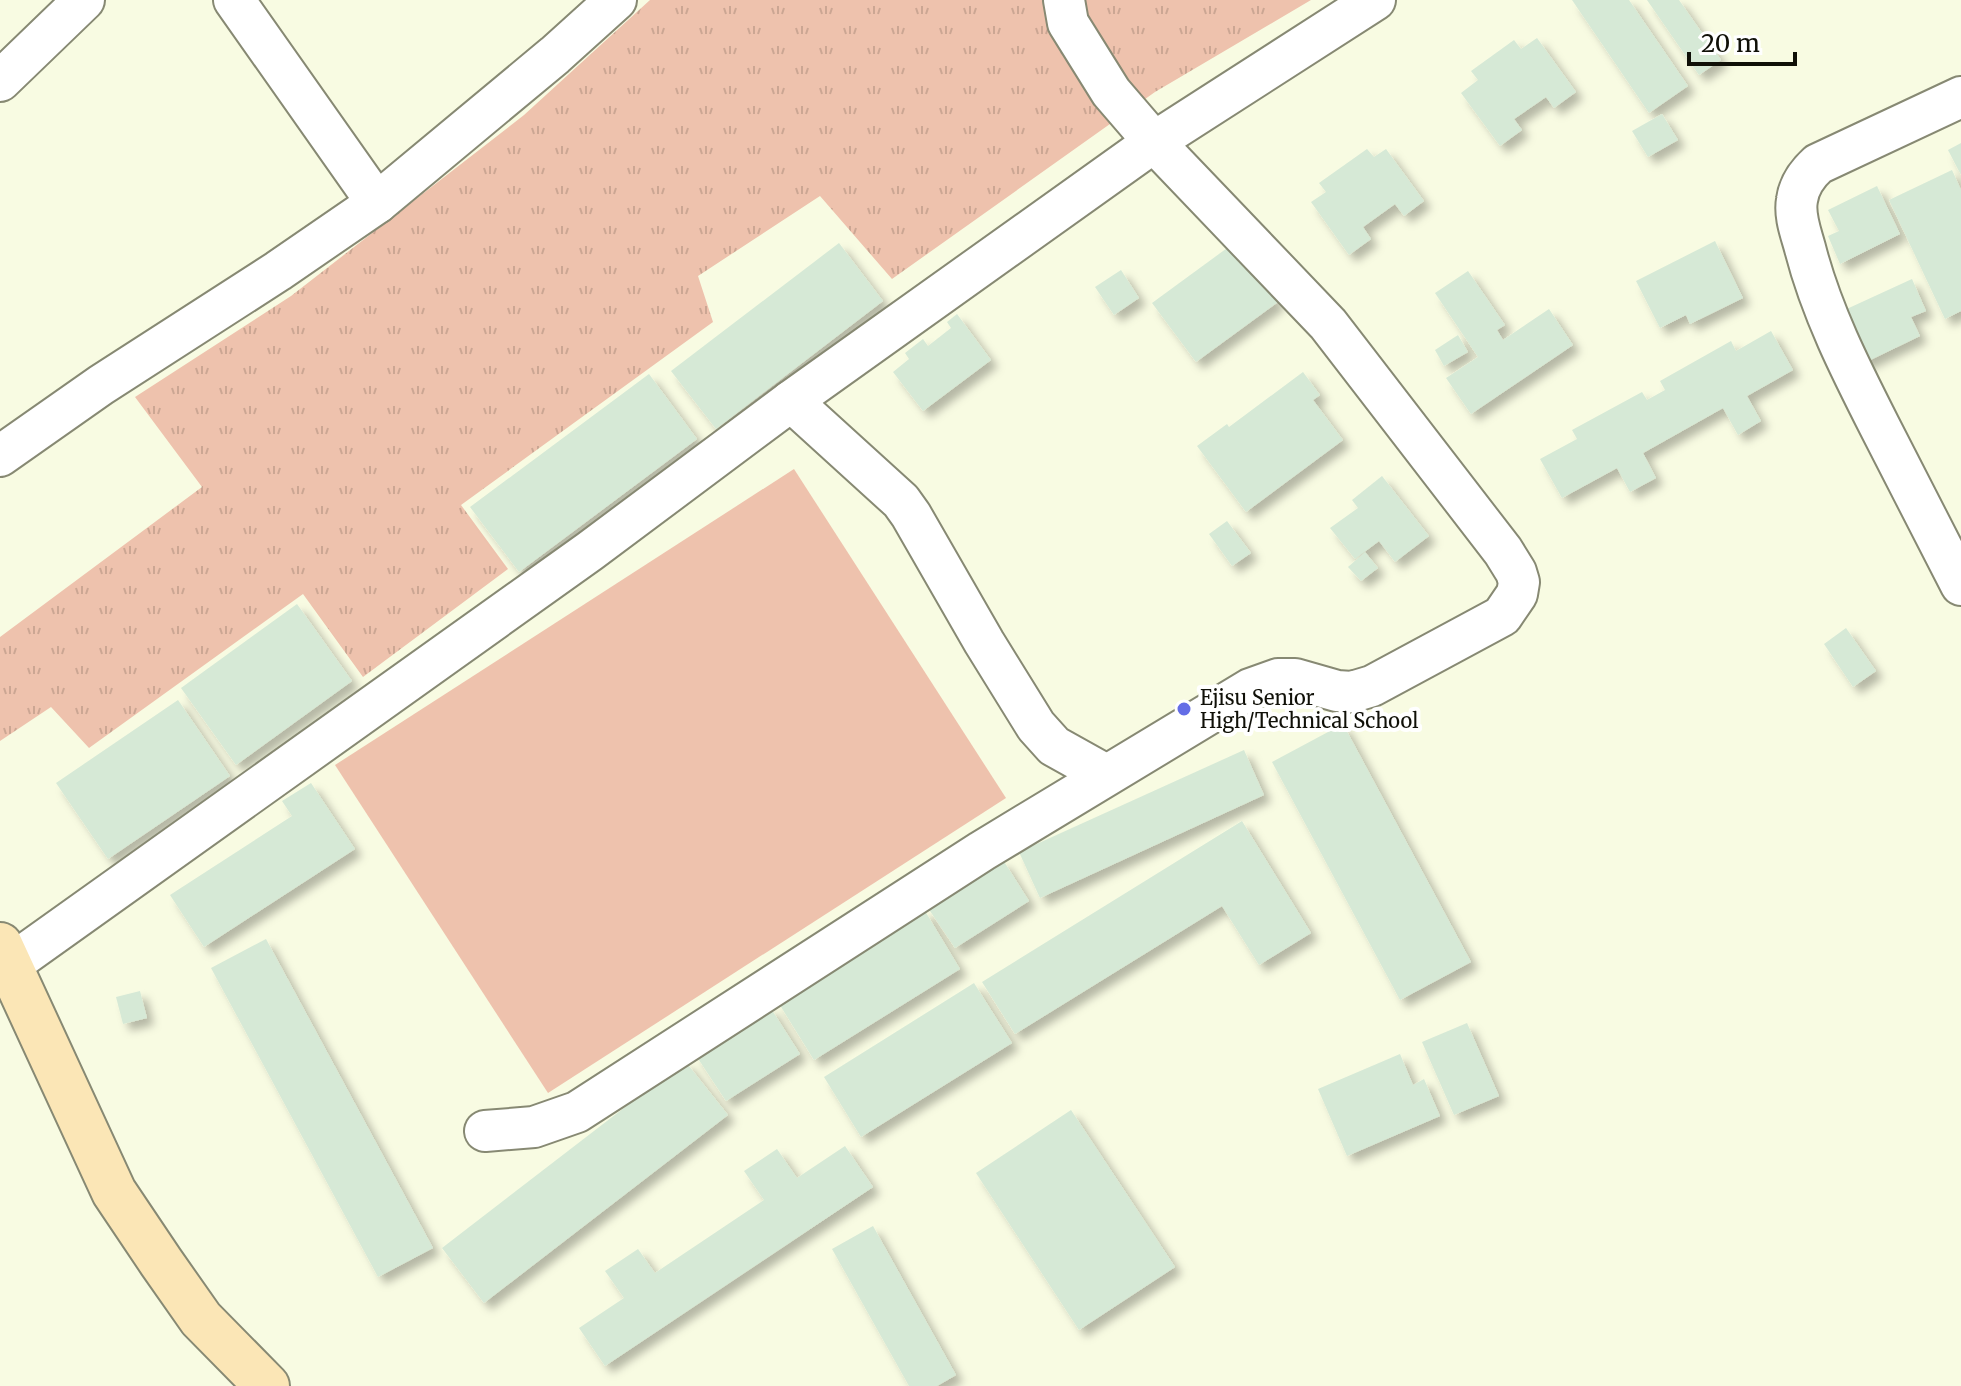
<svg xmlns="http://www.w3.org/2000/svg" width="1961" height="1386" viewBox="0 0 1961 1386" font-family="Merriweather,serif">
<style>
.grass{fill:url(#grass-tufts)}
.pitch{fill:#eec2ad}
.building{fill:#d6e9d6;filter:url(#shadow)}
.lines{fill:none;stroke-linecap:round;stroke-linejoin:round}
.minor-casing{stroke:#878973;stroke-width:44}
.secondary-casing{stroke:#878973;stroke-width:48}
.minor{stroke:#fff;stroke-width:40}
.secondary{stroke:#fbe6b6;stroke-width:44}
.poi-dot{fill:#646de6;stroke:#fff;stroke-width:3}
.labels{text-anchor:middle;stroke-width:8;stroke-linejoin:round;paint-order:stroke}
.poi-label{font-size:20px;fill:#101008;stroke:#fff;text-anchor:start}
</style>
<defs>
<pattern id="grass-tufts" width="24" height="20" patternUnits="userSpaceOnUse" patternTransform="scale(2)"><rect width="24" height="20" fill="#eec2ad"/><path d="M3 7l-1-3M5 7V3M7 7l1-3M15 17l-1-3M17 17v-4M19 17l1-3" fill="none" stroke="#cba693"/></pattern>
<filter id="shadow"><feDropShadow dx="7" dy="7" stdDeviation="4" flood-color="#0004"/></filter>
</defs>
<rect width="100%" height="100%" fill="#f8fbe2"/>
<path class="grass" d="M650 0H1311L1155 92 892 279 820 196 698 276 713 322 461 505 508 569 363 677 303 594 89 748 51 707 0 741V637L202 487 135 397 291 296 524 115Z"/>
<path class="pitch" d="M794 469 1006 798 548 1093 335 765Z"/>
<g class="building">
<path d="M1572 0H1629L1688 86 1649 113Z"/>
<path d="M1647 0H1679L1721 60 1699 75Z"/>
<path d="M1537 38 1576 92 1554 108 1546 97 1514 119 1522 130 1500 146 1461 93 1478 80 1471 71 1514 40 1521 49Z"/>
<path d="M1662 114 1678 140 1648 157 1632 131Z"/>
<path d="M1961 143V175L1948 150Z"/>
<path d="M1367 149 1374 157 1386 149 1424 201 1404 216 1395 204 1363 227 1371 239 1349 255 1311 202 1326 192 1319 183Z"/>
<path d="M1952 170 1961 190V311L1945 319 1889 200Z"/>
<path d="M1877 186 1900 234 1840 264 1828 236 1839 231 1828 210Z"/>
<path d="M1715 241 1743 298 1690 324 1686 315 1660 328 1636 281Z"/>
<path d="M839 243 883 301 716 429 671 371Z"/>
<path d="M1234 243 1278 302 1196 362 1152 303Z"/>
<path d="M1121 270 1139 298 1114 315 1095 287Z"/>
<path d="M1468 271 1505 325 1497 330 1503 340 1549 309 1573 345 1471 414 1446 378 1478 357 1435 293Z"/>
<path d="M1912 279 1926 311 1911 317 1920 336 1862 364 1838 313Z"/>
<path d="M957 314 991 360 923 411 893 372 909 359 905 353 923 339 928 346 951 328 947 322Z"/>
<path d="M1771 331 1793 370 1747 396 1761 421 1738 435 1723 408 1643 453 1656 478 1630 492 1617 468 1562 498 1540 459 1577 439 1572 430 1642 392 1647 400 1665 390 1660 381 1731 341 1736 351Z"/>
<path d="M1458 335 1468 352 1444 366 1435 350Z"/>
<path d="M1303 372 1320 395 1313 400 1343 440 1246 512 1197 446 1227 424 1229 427Z"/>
<path d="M649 374 697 439 519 572 470 507Z"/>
<path d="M1382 476 1429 536 1395 562 1379 541 1355 559 1330 528 1358 508 1352 500Z"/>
<path d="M1227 521 1251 553 1232 566 1209 534Z"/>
<path d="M1365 552 1378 568 1361 581 1348 567Z"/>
<path d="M297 604 352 681 236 765 181 688Z"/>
<path d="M1846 628 1876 671 1853 687 1824 644Z"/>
<path d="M178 700 230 776 108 859 56 783Z"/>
<path d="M1343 724 1471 962 1400 1000 1272 762Z"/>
<path d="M1244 750 1264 795 1040 898 1019 852Z"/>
<path d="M311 783 355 849 204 947 170 895 292 816 282 801Z"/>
<path d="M1242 821 1311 933 1259 965 1222 906 1015 1034 982 982Z"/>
<path d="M1003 860 1029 901 955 948 928 908Z"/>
<path d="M925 911 960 969 814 1060 778 1002Z"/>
<path d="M266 939 433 1248 378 1277 211 968Z"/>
<path d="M974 983 1012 1043 861 1137 824 1077Z"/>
<path d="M140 991 147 1018 123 1024 116 997Z"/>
<path d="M770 1007 800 1054 726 1101 695 1054Z"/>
<path d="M1467 1023 1499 1096 1454 1115 1422 1042Z"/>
<path d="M1400 1054 1413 1085 1424 1079 1440 1116 1347 1156 1318 1089Z"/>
<path d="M685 1061 728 1115 484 1303 442 1248Z"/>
<path d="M1071 1110 1175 1267 1079 1330 976 1173Z"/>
<path d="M845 1146 873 1187 605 1366 579 1328 624 1298 605 1271 638 1249 655 1273 764 1200 744 1171 777 1149 797 1178Z"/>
<path d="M873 1226 956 1375 937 1386H909L832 1249Z"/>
</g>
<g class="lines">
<defs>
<g id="minor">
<path d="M234 0 377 203"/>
<path d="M0 81 84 0"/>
<path d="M1961 97 1818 164C1807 174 1799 185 1797 200 1794 216 1801 233 1805 248 1821 311 1851 370 1880 427 1907 480 1934 533 1961 585"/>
<path d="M791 401 901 501 911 515 984 642 1036 726 1054 746 1106 775"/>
<path d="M0 456 101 385 278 271 377 203 555 55 616 0"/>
<path d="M10 965 590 551 791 401 1154 142 1375 0"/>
<path d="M485 1131 534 1127 577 1112 982 851 1250 689 1278 679H1295L1337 691 1352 692 1372 686 1502 616 1517 594 1519 582 1516 572 1503 551 1328 324 1154 142 1111 92 1068 23 1064 0"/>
</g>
<path id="secondary" d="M0 945 114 1192 161 1262 201 1319 267 1386"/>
</defs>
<use href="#minor" class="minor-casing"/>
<use href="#secondary" class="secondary-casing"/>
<use href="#minor" class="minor"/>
<use href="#secondary" class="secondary"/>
</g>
<circle class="poi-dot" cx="1184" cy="709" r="8"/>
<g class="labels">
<g class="poi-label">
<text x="1200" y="705">Ejisu Senior<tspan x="1200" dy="23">High/Technical School</tspan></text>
</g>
</g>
<path d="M1689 52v12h106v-12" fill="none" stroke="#101008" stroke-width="4"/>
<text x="1701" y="52" font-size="24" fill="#101008" stroke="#ffffff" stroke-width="6" paint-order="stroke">20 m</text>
</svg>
